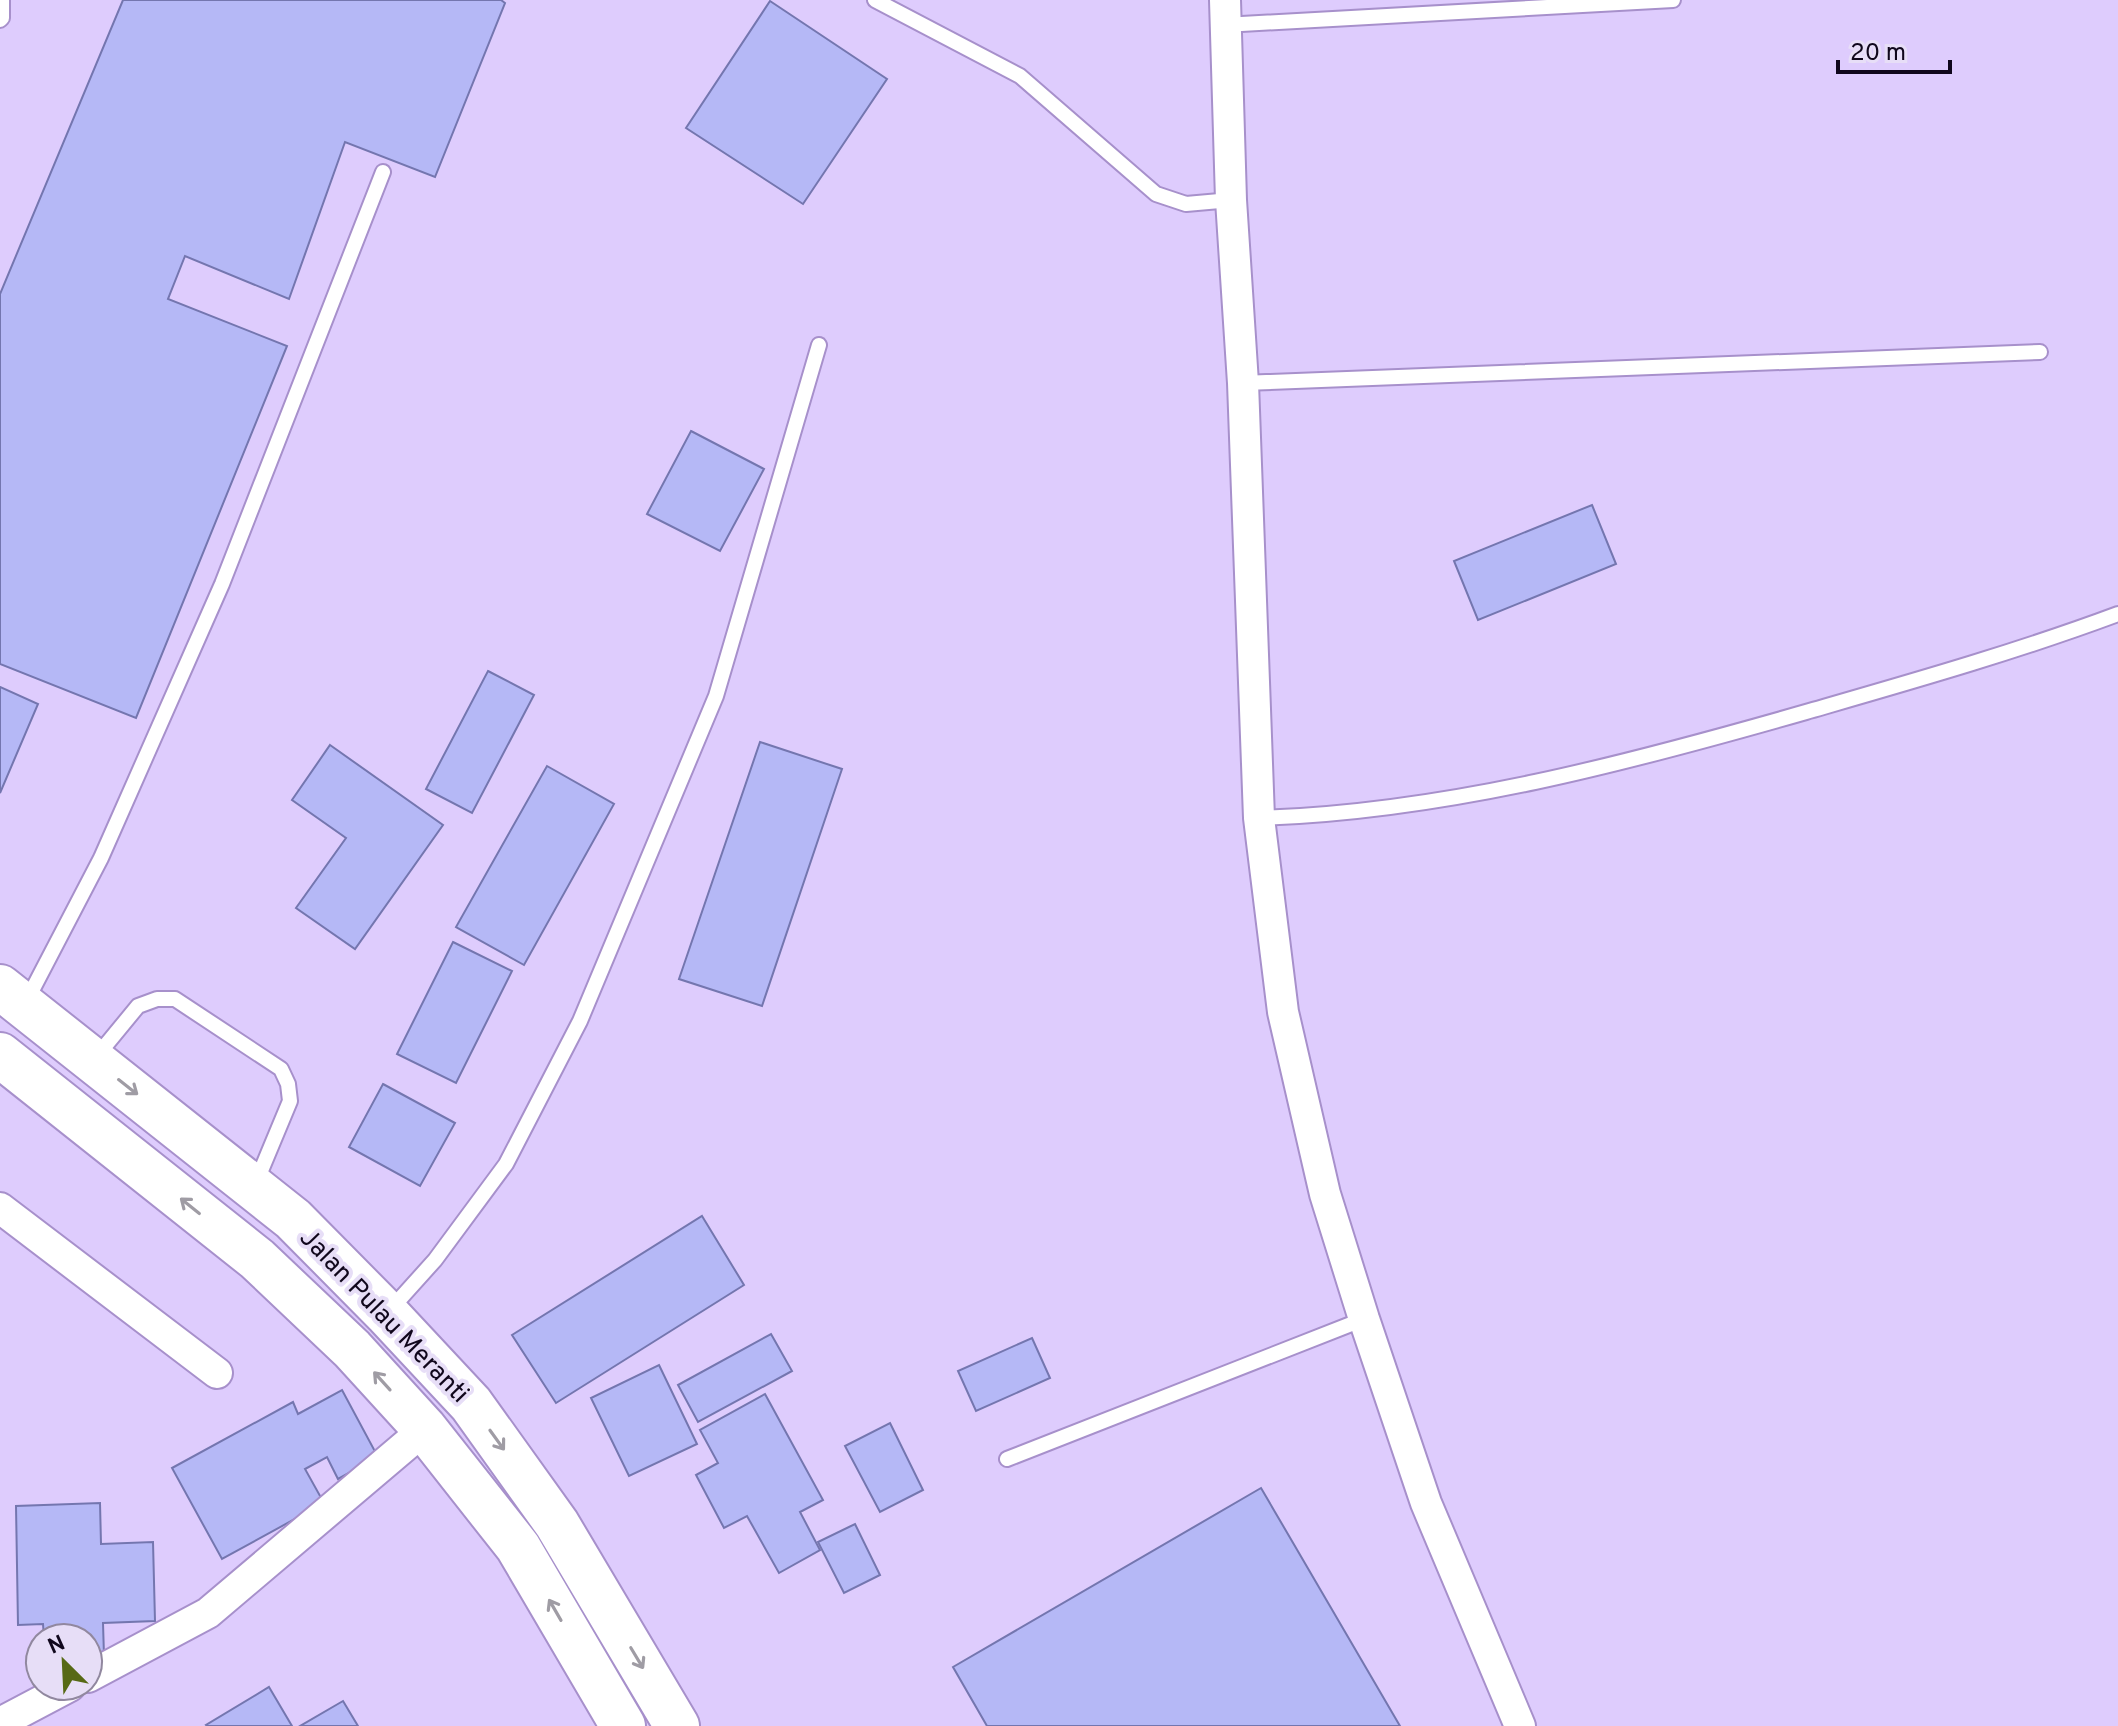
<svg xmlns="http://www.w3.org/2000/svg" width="2118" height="1726" viewBox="0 0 2118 1726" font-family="Overpass,sans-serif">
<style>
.building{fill:#b5b8f6;stroke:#7476af;stroke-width:2}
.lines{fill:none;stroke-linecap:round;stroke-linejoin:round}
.service-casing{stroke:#a790cb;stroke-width:18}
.minor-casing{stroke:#a790cb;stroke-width:34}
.primary-casing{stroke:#a790cb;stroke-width:48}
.service{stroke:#fff;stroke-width:14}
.minor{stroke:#fff;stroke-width:30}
.primary{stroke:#fff;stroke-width:44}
.oneway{stroke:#9f9ca4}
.labels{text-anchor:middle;stroke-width:8;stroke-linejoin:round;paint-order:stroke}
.street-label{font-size:26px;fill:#10071c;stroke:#e7def7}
</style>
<rect width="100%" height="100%" fill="#deccfd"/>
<g class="building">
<path d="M123 0H501L505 3 435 177 345 142 289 299 185 256 168 299 287 346 136 718 0 664V294Z"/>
<path d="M770 1 887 79 803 204 686 128Z"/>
<path d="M691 431 764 469 720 551 647 514Z"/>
<path d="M1592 505 1616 564 1478 620 1454 561Z"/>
<path d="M488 671 534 695 472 813 426 789Z"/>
<path d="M0 687 38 704 0 793Z"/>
<path d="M760 742 842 769 762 1006 679 979Z"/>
<path d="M330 745 443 825 355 949 296 908 346 838 292 800Z"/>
<path d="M547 766 614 804 524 965 456 927Z"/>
<path d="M453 942 512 971 456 1083 397 1054Z"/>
<path d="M383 1084 455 1123 420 1186 349 1147Z"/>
<path d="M702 1216 744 1285 556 1403 512 1335Z"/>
<path d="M771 1334 792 1371 698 1422 678 1385Z"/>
<path d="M1032 1338 1050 1378 976 1411 958 1371Z"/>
<path d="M659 1365 697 1444 629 1476 591 1398Z"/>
<path d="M342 1390 378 1457 338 1479 327 1457 305 1469 324 1503 222 1559 172 1468 293 1402 298 1414Z"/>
<path d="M765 1394 823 1500 800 1512 820 1550 779 1573 747 1516 724 1528 696 1475 718 1463 700 1430Z"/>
<path d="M890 1423 923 1490 880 1512 845 1446Z"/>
<path d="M1261 1488 1400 1726H987L953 1667Z"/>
<path d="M100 1503 101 1544 153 1542 155 1621 103 1623 104 1656 88 1657V1638H44L43 1624 18 1625 16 1506Z"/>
<path d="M855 1524 880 1575 844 1593 818 1542Z"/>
<path d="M269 1687 292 1726H207L206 1725Z"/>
<path d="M343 1701 358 1726H300Z"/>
</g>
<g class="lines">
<defs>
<g id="service">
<path d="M875 0 1020 76 1156 194 1186 204 1231 200"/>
<path d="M0 20 2 18V0"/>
<path d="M1224 25 1673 0"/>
<path d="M1243 383 2040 352"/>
<path d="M1259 818C1445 812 1628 763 1806 712 1910 682 2016 652 2118 614"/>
<path d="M26 1002 101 858 222 584 383 172"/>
<path d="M96 1057 138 1006 157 999H175L281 1069 288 1084 290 1101 255 1185"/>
<path d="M390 1310 435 1260 506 1164 580 1021 716 696 819 345"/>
<path d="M1007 1459 1364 1319"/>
</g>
<g id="minor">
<path d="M1225 0 1231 200 1243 383 1259 818 1283 1012 1325 1194 1364 1319 1426 1503 1520 1726"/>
<path d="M0 1208 217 1373"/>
<path d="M88 1677 208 1613 425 1429"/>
<path d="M0 1723 70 1686"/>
</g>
<g id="primary">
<path d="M0 987 293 1219 387 1314 471 1404 557 1524 677 1726"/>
<path d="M0 1055 257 1259 352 1349 425 1429 518 1547 623 1726"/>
</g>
</defs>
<use href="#service" class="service-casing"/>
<use href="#minor" class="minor-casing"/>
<use href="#primary" class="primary-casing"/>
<use href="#service" class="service"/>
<use href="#minor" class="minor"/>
<use href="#primary" class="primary"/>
</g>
<defs><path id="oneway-shaft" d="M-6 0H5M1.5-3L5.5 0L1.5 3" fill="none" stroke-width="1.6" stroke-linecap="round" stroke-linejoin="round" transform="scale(2)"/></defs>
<g class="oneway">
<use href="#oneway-shaft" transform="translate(128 1087) rotate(38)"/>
<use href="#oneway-shaft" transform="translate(190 1206) rotate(-141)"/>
<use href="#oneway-shaft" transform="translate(382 1381) rotate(-132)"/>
<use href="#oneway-shaft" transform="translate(497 1440) rotate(54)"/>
<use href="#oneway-shaft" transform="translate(555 1610) rotate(-120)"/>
<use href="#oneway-shaft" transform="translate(637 1658) rotate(59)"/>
</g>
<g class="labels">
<g class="street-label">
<text transform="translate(385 1315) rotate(46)" y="9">Jalan Pulau Meranti</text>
</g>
</g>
<g transform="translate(64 1662) rotate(336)"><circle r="38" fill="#e7def7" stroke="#91889f" stroke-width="2"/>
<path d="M0-6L14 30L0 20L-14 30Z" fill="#576915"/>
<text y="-12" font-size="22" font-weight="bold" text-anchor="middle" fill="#10071c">N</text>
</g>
<path d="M1838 60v12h112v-12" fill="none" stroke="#10071c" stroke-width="4"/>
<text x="1850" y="60" font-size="24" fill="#10071c" stroke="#e7def7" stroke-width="6" paint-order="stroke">20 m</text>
</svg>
